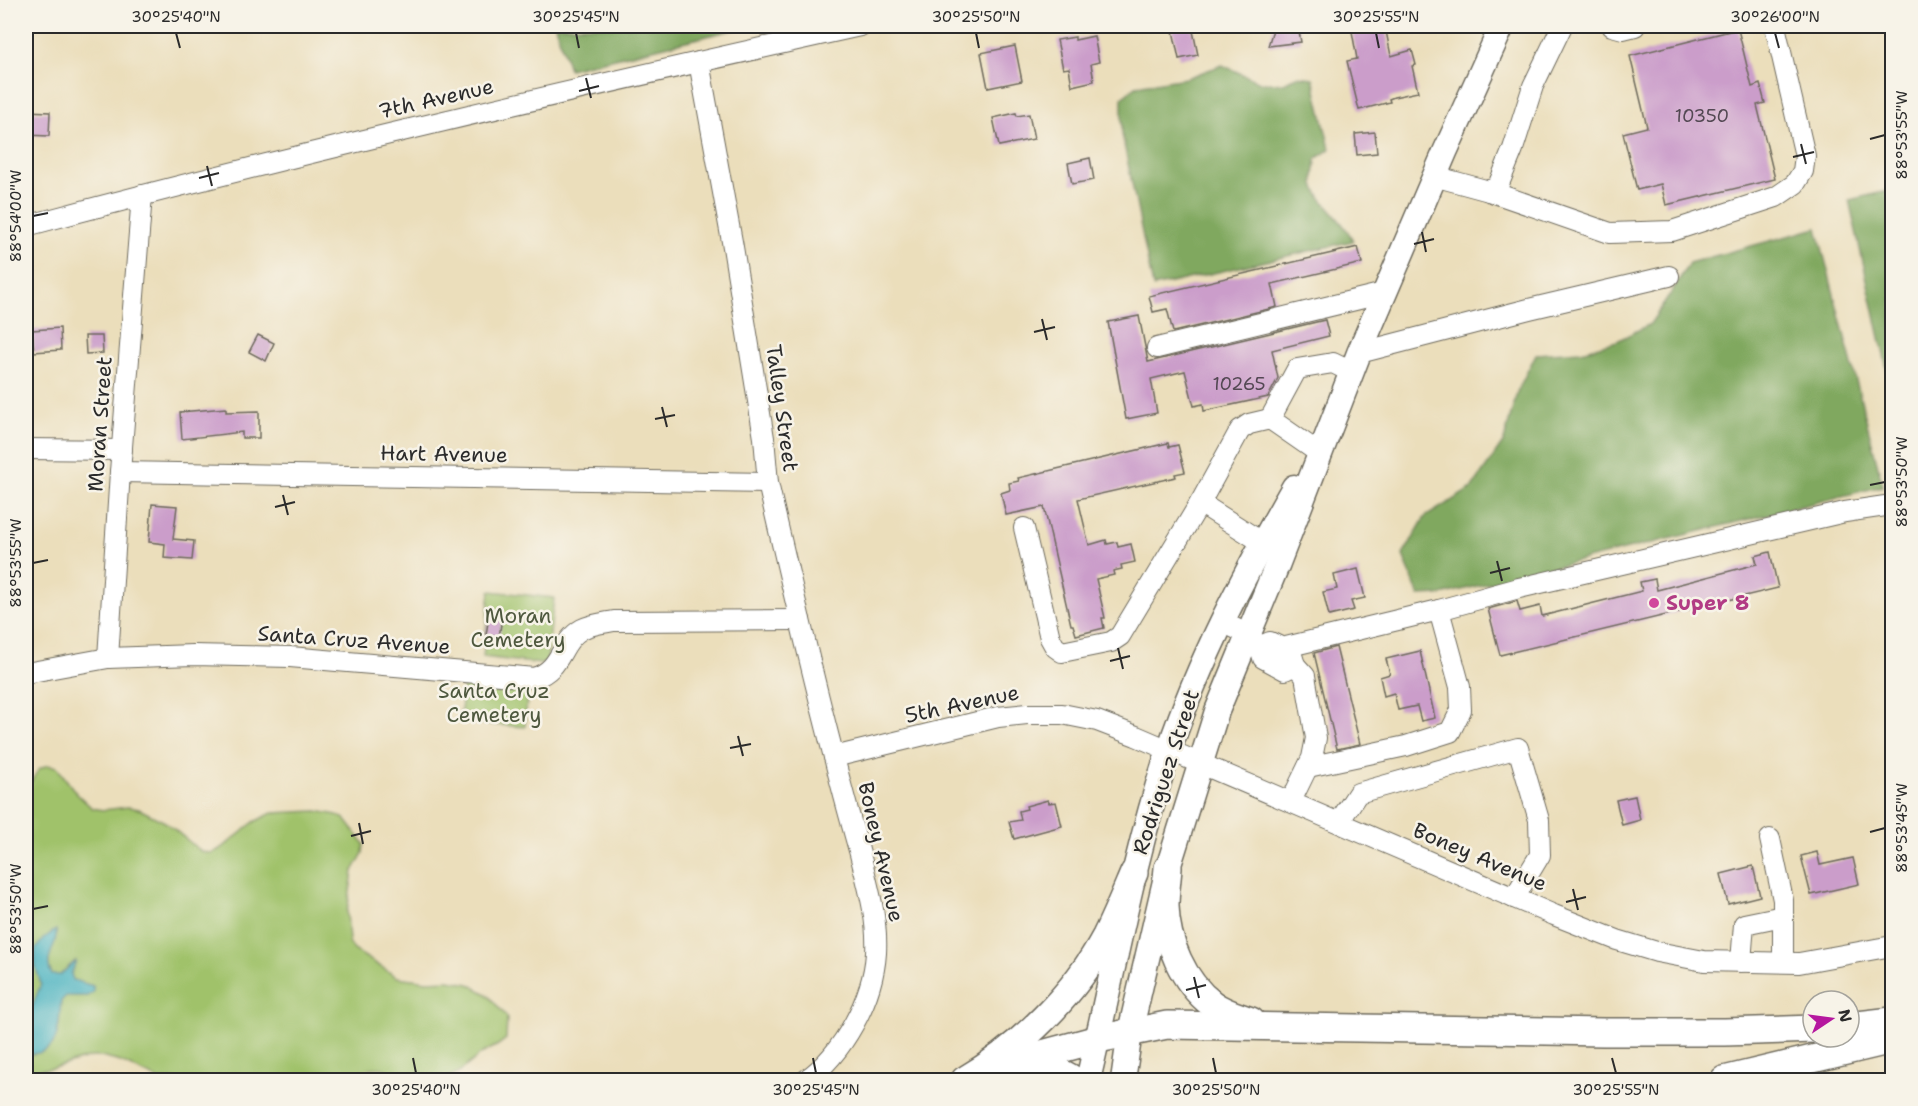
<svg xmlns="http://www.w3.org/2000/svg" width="1918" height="1106" viewBox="0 0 1918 1106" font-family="'Shantell Sans',sans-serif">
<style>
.green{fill:#a0c26b;stroke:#66764b;stroke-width:1.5}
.forest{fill:#80a85f;stroke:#566a45;stroke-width:1.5}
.water{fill:#44b1c0;stroke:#386e76;stroke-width:1.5}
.building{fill:#cb9dca}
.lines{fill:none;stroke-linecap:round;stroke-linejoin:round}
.minor-casing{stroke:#6e6a5d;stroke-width:22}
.major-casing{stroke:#6e6a5d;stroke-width:27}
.highway-casing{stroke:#6e6a5d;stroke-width:30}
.minor{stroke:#fff;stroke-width:20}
.major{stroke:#fff;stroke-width:24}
.highway{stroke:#fff;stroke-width:27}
.ticks{fill:none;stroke:#2b2b2b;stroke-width:2}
.hotel-dot{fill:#d1479c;stroke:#f7f3e8;stroke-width:2}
.labels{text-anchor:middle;stroke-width:5;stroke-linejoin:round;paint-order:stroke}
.number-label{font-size:18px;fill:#534853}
.street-label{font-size:21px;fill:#2b2b2b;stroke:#f7f3e8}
.hotel-label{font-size:21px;font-weight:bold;fill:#b23c85;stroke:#f7f3e8;text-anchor:start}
.park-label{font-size:21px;fill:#4e583e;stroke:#f7f3e8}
.neatline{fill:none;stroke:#2b2b2b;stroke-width:2}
.ticks-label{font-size:15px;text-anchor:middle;fill:#2b2b2b}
</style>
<rect width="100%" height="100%" fill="#f7f3e8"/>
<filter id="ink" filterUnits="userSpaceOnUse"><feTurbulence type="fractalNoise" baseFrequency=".0167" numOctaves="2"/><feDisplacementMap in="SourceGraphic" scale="12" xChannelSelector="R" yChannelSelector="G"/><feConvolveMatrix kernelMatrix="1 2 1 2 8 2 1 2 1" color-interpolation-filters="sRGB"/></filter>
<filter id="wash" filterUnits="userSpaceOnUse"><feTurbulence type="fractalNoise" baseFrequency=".008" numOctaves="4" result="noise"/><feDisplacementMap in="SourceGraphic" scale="24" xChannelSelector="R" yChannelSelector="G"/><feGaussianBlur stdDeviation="1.35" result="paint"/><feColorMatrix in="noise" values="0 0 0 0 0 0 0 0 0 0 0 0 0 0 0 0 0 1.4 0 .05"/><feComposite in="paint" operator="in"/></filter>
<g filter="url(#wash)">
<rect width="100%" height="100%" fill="#ebdebb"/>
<g class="green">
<path d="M490 591 554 598 547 661 541 664 483 657Z"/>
<path d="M464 678 528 684 525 727 460 722Z"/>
<path d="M47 765 57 767 76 793 92 808 103 810 128 807 139 809 165 822 202 852 212 853 222 848 254 822 272 813 317 811 337 815 345 819 364 844 363 853 353 871 347 912 349 942 354 950 397 977 427 981 449 980 469 984 487 994 507 1017 506 1039 498 1045 481 1054 458 1073 445 1080H412L382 1068H371L343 1077 337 1080H159L121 1062 101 1057H91L53 1068 26 1071V1054C62 1055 58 1026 61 1000L66 995 87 996 93 986 73 980 71 974 75 961 60 975 53 976C41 956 58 948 56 930 44 937 40 945 34 957L41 984 26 1029V789L39 769Z"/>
</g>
<g class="forest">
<path d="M555 26H749L569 69Z"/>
<path d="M1222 65 1262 83H1284L1297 76 1313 78 1330 149 1316 159C1316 166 1313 176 1314 183 1316 200 1346 222 1353 241L1153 287 1122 134V98L1136 86 1186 78Z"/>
<path d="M1892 190V391L1849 200Z"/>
<path d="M1817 228 1883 486 1441 595 1419 596 1403 555 1425 517 1472 488 1504 441 1517 392 1536 354 1581 351 1617 341 1650 324 1670 295 1689 263Z"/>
</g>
<path class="water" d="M56 930C58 947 42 958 52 975H60L76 961 71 974 73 980 93 986V992L87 996H66L61 1001C58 1026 62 1055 26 1054L27 1020 41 984 35 965V950L44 938Z"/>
<g id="blocks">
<g class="building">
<path d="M1172 26H1192L1198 55 1179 59Z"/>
<path d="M1274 26H1298L1301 42 1268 46Z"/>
<path d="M1351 26H1385L1391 56 1412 50 1416 65 1412 66 1418 92 1394 97 1389 99 1390 102 1359 110 1347 61 1357 59Z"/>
<path d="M1738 29 1752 87 1760 84 1765 103 1757 105 1775 179 1666 205 1661 184 1637 190 1623 133 1647 127 1630 56Z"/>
<path d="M1094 36 1099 62 1091 64 1094 81 1072 86 1069 68 1063 69 1057 40 1075 37V40Z"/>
<path d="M1015 46 1022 81 988 88 981 53Z"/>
<path d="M26 111 50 112 49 136 26 135Z"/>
<path d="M1016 113 1017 116 1029 114 1034 139 999 146 993 118Z"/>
<path d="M1375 132 1377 153 1357 155 1355 134Z"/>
<path d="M1090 158 1094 180 1072 184 1068 163Z"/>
<path d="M1358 247 1362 263 1272 284 1277 307 1173 332 1167 309 1153 312 1149 296Z"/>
<path d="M1139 316 1148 362 1325 320 1329 336 1272 350 1278 378 1268 397 1204 411 1203 404 1194 406 1185 371 1151 379 1157 413 1126 419 1108 322Z"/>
<path d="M60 328 61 350 34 352 32 330Z"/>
<path d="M258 335 274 343 266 361 249 352Z"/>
<path d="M85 336H102L103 353 86 354Z"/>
<path d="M226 408V412L259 411V438H242V432L182 439 180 412Z"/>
<path d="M1168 443 1169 447 1178 445 1185 472 1175 474 1176 477 1078 499 1089 545 1106 540 1107 544 1117 542 1118 547 1131 544 1135 562 1121 565 1122 569 1113 571 1114 575 1096 579 1105 618H1102L1104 628 1076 635 1073 625H1071L1044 507 1006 515 1001 493 1010 490 1009 483 1019 481 1018 478Z"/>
<path d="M152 504 177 506 173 539 194 541 192 560 164 558 165 544 149 542Z"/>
<path d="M1770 552 1778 588 1500 655 1488 609 1517 601 1520 611 1540 606 1542 616 1642 591 1640 582 1655 579 1657 590 1757 564 1755 556Z"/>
<path d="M1358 569 1365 598 1351 601 1354 610 1329 616 1323 592 1337 589 1334 575Z"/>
<path d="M489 616 502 618 499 637 486 635Z"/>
<path d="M1336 647 1360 744 1337 749 1314 653Z"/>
<path d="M1420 651 1435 718 1421 721 1417 706 1398 710 1394 693 1384 696 1380 677 1390 674 1386 659Z"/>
<path d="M1635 796 1640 820 1622 825 1616 800Z"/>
<path d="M1048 800 1049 803 1056 802 1062 826 1014 839 1009 822 1021 820 1019 811 1027 809 1026 806Z"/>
<path d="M1817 852 1820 865 1853 858 1859 884 1811 895 1801 856Z"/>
<path d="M1753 866 1760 896 1728 904 1721 874Z"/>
</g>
</g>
</g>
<g filter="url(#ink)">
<use href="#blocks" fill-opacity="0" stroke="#6e6a5d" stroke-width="1.5"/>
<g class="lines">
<defs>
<g id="minor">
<path d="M1612 26 1623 29 1635 26"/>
<path d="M699 62 733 247 764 438 768 483C789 574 810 666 834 757 842 790 851 822 860 854 868 886 878 919 876 953 873 999 843 1054 806 1080"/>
<path d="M1434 176 1489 191 1498 186 1513 149 1533 86 1562 26"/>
<path d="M1489 191 1610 233 1672 231 1776 197 1795 184 1803 171 1805 156 1775 26"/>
<path d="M26 226C302 152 581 88 860 26"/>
<path d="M1157 348 1384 293"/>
<path d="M1359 353 1529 309 1669 276"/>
<path d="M1270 419 1297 369 1333 363 1351 372"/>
<path d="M26 449 122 450"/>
<path d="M120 472 768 483"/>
<path d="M1200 503 1240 430 1249 424 1270 419 1319 453"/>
<path d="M1024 528 1050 638 1055 647 1062 652 1111 642 1120 636 1200 503 1274 550"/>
<path d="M1439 610 1519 588 1845 512 1892 505"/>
<path d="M1222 622C1240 631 1259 636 1263 658L1285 670 1295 665 1291 652 1270 642 1261 646"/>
<path d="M1282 648 1439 610 1460 687 1461 710 1450 732 1406 746 1308 767"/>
<path d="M108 658 120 472 142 195"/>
<path d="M26 673 108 658 193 655 290 657 534 678C563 669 559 642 582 629 592 624 603 623 614 621L800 620"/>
<path d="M834 757 998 717 1027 714H1062L1097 721 1136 736 1554 915 1617 940 1657 952 1704 961 1799 963 1892 946"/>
<path d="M1291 801 1312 758 1316 738 1305 676 1295 665"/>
<path d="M1339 822 1358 793 1518 748 1539 820 1540 855 1514 898"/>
<path d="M1770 839 1783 900V962"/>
<path d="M1741 962 1744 924 1783 916"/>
</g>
<g id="major">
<path d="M1088 1080C1114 970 1133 857 1169 750 1200 658 1246 571 1294 487"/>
<path d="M1123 1080 1130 1032 1168 868 1217 711 1278 563 1359 353 1445 152 1502 26"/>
</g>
<g id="highway">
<path d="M1168 868C1167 881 1165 894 1165 906 1166 942 1183 982 1212 1004 1224 1013 1237 1016 1251 1021"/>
<path d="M1849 1026 1892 1021"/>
<path d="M1020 1061C1040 1064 1057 1069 1074 1080"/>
<path d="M983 1070 1098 1039 1167 1025 1604 1032H1725L1813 1029"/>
<path d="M965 1080C1021 1047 1075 994 1106 936 1116 916 1125 894 1134 873"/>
<path d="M1724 1080 1892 1040"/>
</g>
</defs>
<use href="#minor" class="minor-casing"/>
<use href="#major" class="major-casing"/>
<use href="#highway" class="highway-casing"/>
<use href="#minor" class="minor"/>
<use href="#major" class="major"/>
<use href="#highway" class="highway"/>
</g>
</g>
<path class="ticks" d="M176 33 180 48M576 33 579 48M976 33 979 48M1376 33 1379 48M1775 33 1779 48M586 78 591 98M579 91 599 86M1870 139 1885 135M1801 144 1806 164M1793 157 1814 152M207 166 212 186M199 178 219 173M33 216 48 213M1422 232 1426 252M1414 244 1434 239M1042 319 1047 340M1034 332 1055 327M662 407 667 427M655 419 675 415M1870 485 1885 482M283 495 288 515M275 507 295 502M1497 561 1502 581M33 563 48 560M1490 573 1510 568M1118 648 1123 669M1110 661 1130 656M738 736 743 756M730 748 751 744M359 823 363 844M1870 832 1885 828M351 836 371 831M1573 889 1578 910M1566 902 1586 897M33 909 48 906M1194 977 1199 998M1186 990 1206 985M413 1058 416 1073M813 1058 816 1073M1213 1058 1216 1073M1612 1058 1616 1073"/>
<circle class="hotel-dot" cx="1654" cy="603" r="6"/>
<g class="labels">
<g class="number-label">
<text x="1702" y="122">10350</text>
<text x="1239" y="390">10265</text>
</g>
<g class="street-label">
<text transform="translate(436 99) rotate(-13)" y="7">7th Avenue</text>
<text transform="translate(782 408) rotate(82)" y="7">Talley Street</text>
<text transform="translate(100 424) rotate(-86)" y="7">Moran Street</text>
<text transform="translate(444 454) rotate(1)" y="7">Hart Avenue</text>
<text transform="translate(354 640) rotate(4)" y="7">Santa Cruz Avenue</text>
<text transform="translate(962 704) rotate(-12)" y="7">5th Avenue</text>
<text transform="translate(1166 772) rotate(-72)" y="7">Rodriguez Street</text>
<text transform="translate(881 852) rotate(77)" y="7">Boney Avenue</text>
<text transform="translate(1480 857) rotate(23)" y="7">Boney Avenue</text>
</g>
<g class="hotel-label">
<text x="1666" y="610">Super 8</text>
</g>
<g class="park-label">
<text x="518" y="623">Moran<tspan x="518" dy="24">Cemetery</tspan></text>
<text x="494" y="698">Santa Cruz<tspan x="494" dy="24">Cemetery</tspan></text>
</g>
</g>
<rect width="1918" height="1106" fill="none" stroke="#f7f3e8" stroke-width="66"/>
<g transform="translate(1831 1019) rotate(77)"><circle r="28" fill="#f7f3e8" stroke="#a5a39c" stroke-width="1.5"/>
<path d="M0-4.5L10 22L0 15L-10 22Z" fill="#b5179e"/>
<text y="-9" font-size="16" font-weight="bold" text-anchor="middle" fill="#2b2b2b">N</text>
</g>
<rect x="33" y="33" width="1852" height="1040" class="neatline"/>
<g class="ticks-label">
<text x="176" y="22">30°25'40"N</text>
<text x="576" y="22">30°25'45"N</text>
<text x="976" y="22">30°25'50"N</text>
<text x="1376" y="22">30°25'55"N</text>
<text x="1775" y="22">30°26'00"N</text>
<text transform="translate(1902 135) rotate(-90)" y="5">88°53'55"W</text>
<text transform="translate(16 216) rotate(-90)" y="5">88°54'00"W</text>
<text transform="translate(1902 482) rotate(-90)" y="5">88°53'50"W</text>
<text transform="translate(16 563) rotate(-90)" y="5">88°53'55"W</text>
<text transform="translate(1902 828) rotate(-90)" y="5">88°53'45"W</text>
<text transform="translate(16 909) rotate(-90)" y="5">88°53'50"W</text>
<text x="416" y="1095">30°25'40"N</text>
<text x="816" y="1095">30°25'45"N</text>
<text x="1216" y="1095">30°25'50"N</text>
<text x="1616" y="1095">30°25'55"N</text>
</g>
</svg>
